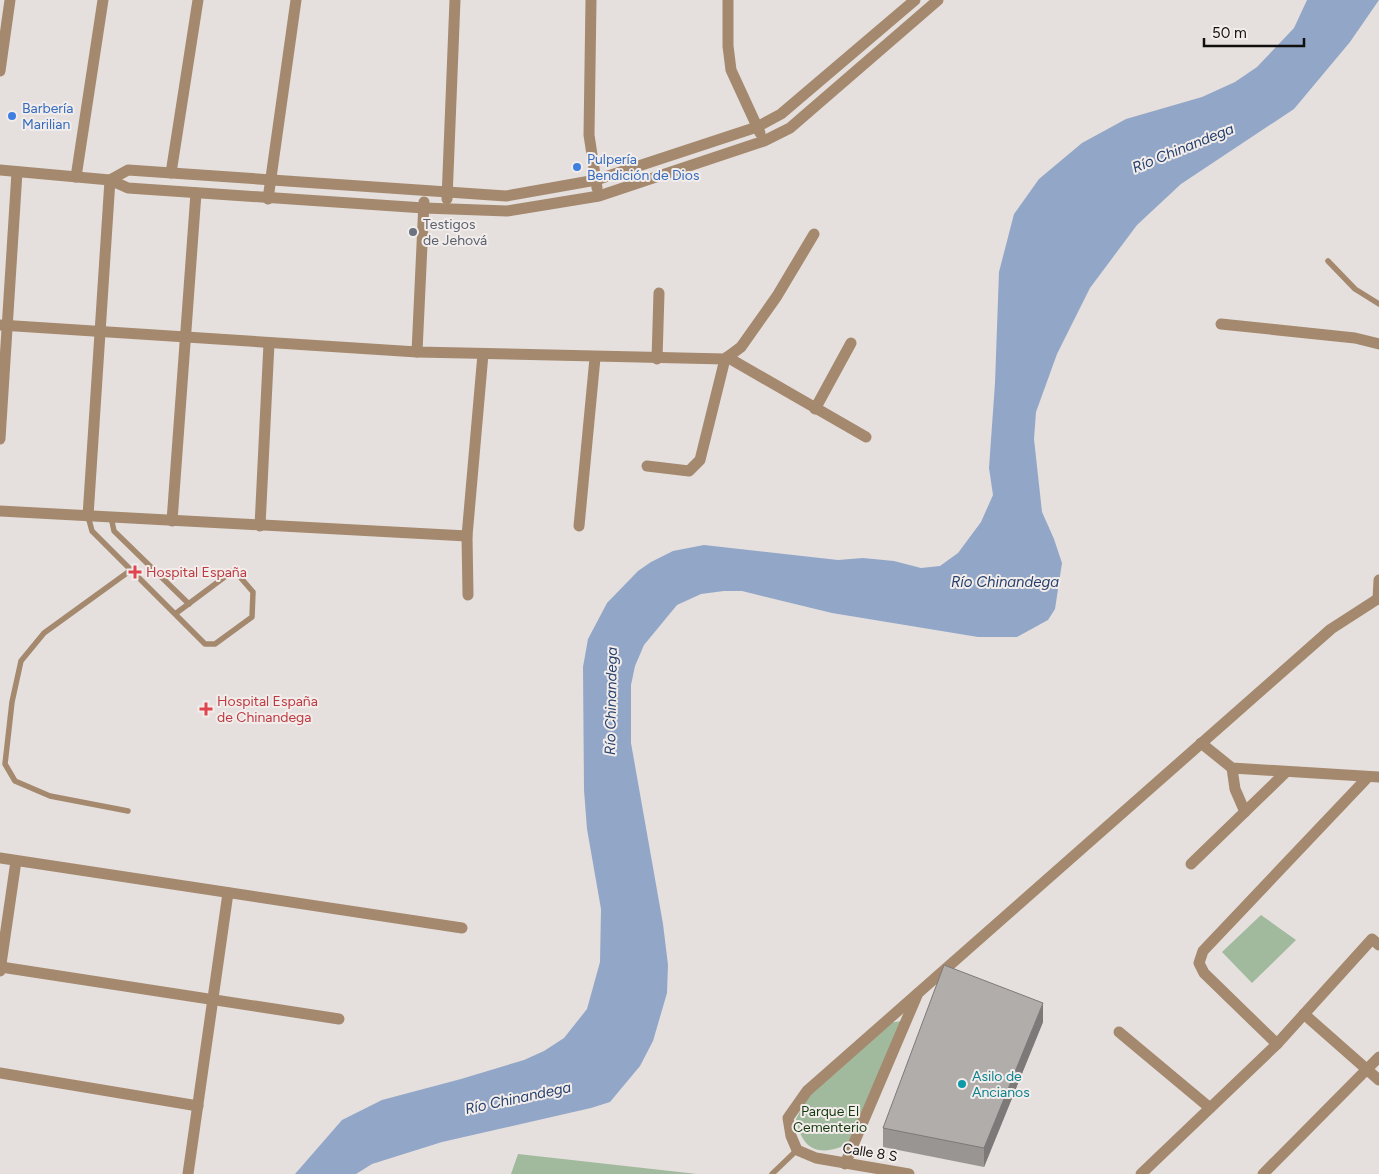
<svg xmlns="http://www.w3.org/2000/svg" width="1379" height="1174" viewBox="0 0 1379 1174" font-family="Figtree,sans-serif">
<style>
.green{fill:#a1b99c}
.water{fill:#92a6c7}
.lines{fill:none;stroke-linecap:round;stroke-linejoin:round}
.service{stroke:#a5896e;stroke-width:5.5}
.minor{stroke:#a5896e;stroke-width:11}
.wall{fill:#989593}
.shaded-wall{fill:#7c7978}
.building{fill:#b1adab;stroke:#7c7978}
.shop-dot{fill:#3f7fe0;stroke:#f2edeb;stroke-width:2}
.worship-dot{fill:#6b7280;stroke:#f2edeb;stroke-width:2}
.health-dot{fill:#e0444e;stroke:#f2edeb;stroke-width:2}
.culture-dot{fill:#0f9aa8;stroke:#f2edeb;stroke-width:2}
.labels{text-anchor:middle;stroke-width:4;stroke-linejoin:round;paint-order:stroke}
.shop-label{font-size:14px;fill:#366cbe;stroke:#f2edeb;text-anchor:start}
.worship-label{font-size:14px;fill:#5b616d;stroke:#f2edeb;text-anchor:start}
.health-label{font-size:14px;fill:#be3a42;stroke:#f2edeb;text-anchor:start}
.culture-label{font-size:14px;fill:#0d838f;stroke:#f2edeb;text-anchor:start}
.park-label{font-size:14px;fill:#143a0d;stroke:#f2edeb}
.street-label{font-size:14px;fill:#11100f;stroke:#f2edeb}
.water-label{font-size:15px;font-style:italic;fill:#26416e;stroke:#f2edeb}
</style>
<rect width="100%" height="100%" fill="#e5e0de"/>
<g class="green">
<path d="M1261 915 1296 940 1252 983 1222 952Z"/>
<path d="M901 1021 854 1141C825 1156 803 1156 796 1119L811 1091 890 1023Z"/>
<path d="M518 1154 697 1174H511Z"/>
</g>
<path class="water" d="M1307 0H1379L1350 42 1294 109 1181 184 1137 225 1090 288 1057 354 1036 412 1034 439 1042 512 1054 539 1062 563 1055 609 1048 620 1017 637H978L832 613 742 591H724L701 594 677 605 644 645 635 666 631 685V743L663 924 668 965 667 993 653 1041 640 1066 610 1102 591 1108 442 1142 372 1164 356 1174H295L342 1120 382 1100 461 1079 524 1060 544 1051 564 1038 587 1009 600 962 601 909 587 829 584 790 583 667 588 639 607 603 638 571 651 562 673 551 704 545 838 560 863 558 894 561 921 568 940 566 958 553 981 522 993 495 989 468 995 383 999 272 1014 214 1039 179 1082 143 1126 119 1202 97 1235 82 1257 67 1294 28Z"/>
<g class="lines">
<g class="service">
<path d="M1328 261 1355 289 1379 304"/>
<path d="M88 516 92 531 205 644H215L252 617 253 592 234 570 175 614"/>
<path d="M111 517 114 531 189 604"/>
<path d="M128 811 50 796 15 781 5 764 12 702 21 661 44 633 131 570"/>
<path d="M772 1174 797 1150"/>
</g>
<g class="minor">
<path d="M591 0 589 135 597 188"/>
<path d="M728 0V46L731 70 760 133"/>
<path d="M0 71 10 0"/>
<path d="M0 170 110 180 128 188 424 208 507 211 599 196 764 141 790 128 938 0"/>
<path d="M171 173 198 0"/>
<path d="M76 177 103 0"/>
<path d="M110 180 128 170 506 196 596 180 757 127 781 114 915 0"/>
<path d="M268 199 296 0"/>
<path d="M447 199 455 0"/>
<path d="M1221 324 1355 338 1379 344"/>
<path d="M0 325 417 352 725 359 741 347 777 296 814 234"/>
<path d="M417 352 424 202"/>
<path d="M727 357 866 437"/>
<path d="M657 359 659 293"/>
<path d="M815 409 851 343"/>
<path d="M0 439 17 172"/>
<path d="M647 466 689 471 700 460 725 359"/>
<path d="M0 511 467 536"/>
<path d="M88 516 110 180"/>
<path d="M172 521 196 193"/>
<path d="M260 526 269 343"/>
<path d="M579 526 595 358"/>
<path d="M468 595 467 536 483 354"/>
<path d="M1378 599 1379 580"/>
<path d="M1201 743 1232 768 1379 777"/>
<path d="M1232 768 1235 789 1245 812"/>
<path d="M0 858 462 928"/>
<path d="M1191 864 1286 772"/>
<path d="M1 967 339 1019"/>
<path d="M0 971 16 861"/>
<path d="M1304 1014 1379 1080"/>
<path d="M1119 1032 1210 1108"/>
<path d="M1277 1044 1204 973 1199 963 1203 951 1368 777"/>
<path d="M0 1073 198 1106"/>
<path d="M845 1164 918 993"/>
<path d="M188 1174 228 893"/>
<path d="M909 1174 816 1158 797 1150 791 1136 788 1118 807 1091 1331 629 1379 598"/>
<path d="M1141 1174 1277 1044 1372 939 1379 945"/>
<path d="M1263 1174 1379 1057"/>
</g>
</g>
<path class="wall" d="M1043 1022 984 1167 883 1147V1128Z"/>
<path class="shaded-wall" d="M1043 1003V1022L984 1167V1148Z"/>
<path class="building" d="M944 965 1043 1003 984 1148 883 1128Z"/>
<g class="shop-dot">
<circle cx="12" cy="116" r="5"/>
<circle cx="577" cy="167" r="5"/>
</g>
<circle class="worship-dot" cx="413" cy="232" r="5"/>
<g class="health-dot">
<path d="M132.5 564.5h5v5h5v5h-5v5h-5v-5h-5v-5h5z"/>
<path d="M203.5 701.5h5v5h5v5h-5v5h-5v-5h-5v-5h5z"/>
</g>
<circle class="culture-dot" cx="962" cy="1084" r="5"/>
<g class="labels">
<g class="shop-label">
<text x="22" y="113">Barbería<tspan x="22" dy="16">Marilian</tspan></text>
<text x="587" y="164">Pulpería<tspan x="587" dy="16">Bendición de Dios</tspan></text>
</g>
<g class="worship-label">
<text x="423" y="229">Testigos<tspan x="423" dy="16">de Jehová</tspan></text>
</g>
<g class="health-label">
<text x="146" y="577">Hospital España</text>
<text x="217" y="706">Hospital España<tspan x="217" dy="16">de Chinandega</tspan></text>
</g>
<g class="culture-label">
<text x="972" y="1081">Asilo de<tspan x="972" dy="16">Ancianos</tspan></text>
</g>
<g class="park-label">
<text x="830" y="1116">Parque El<tspan x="830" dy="16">Cementerio</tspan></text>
</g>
<g class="street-label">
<text transform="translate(870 1152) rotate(9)" y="5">Calle 8 S</text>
</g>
<g class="water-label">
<text transform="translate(1183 148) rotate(-22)" y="5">Río Chinandega</text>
<text x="1005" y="587">Río Chinandega</text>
<text transform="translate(611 701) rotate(-89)" y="5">Río Chinandega</text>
<text transform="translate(518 1098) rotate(-12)" y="5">Río Chinandega</text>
</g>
</g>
<path d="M1204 38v8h100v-8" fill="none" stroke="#11100f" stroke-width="2.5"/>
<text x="1212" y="38" font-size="15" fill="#11100f" stroke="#f2edeb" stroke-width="4" paint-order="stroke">50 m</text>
</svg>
